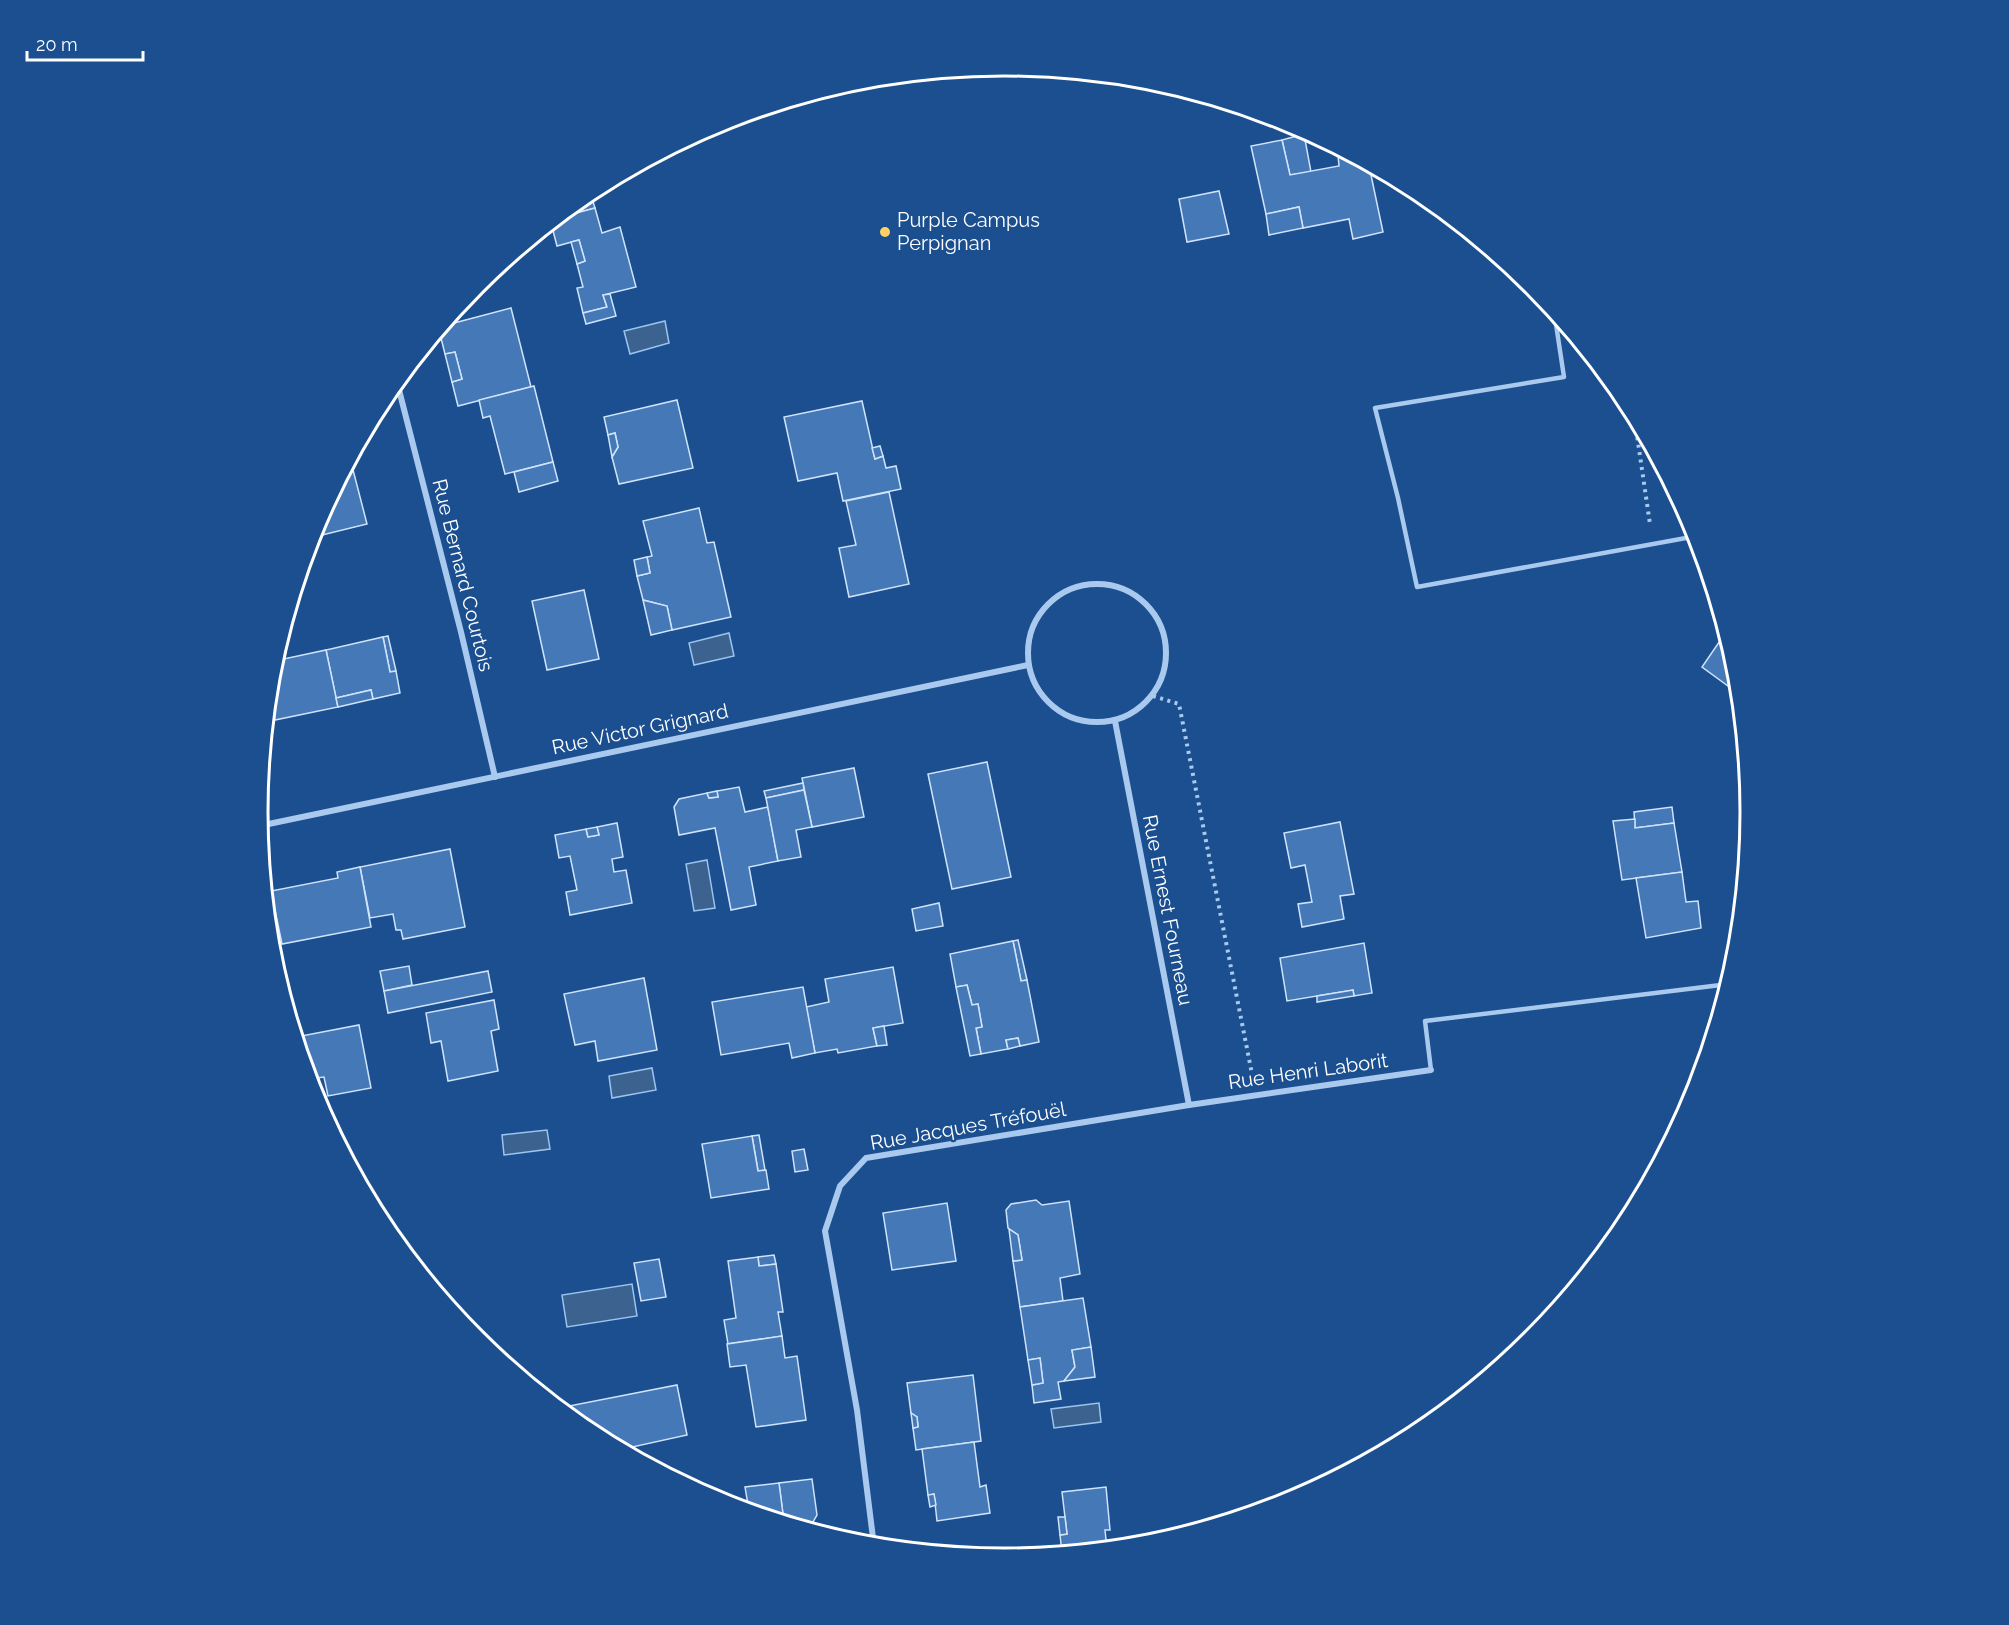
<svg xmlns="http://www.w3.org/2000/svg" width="2009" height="1625" viewBox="0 0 2009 1625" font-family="Raleway,sans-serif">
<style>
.water{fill:#3c6290;stroke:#9cc4f0;stroke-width:1.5}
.building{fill:#4478b7;stroke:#cfe3fa;stroke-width:1.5}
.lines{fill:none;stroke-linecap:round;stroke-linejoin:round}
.path{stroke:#a9c9ee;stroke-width:4;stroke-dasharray:3 4.5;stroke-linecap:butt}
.lane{stroke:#a9c9ee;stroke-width:4.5}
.street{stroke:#a9c9ee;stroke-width:6}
.poi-dot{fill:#ffd166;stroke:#1b4f8f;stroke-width:2}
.labels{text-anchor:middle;stroke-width:4.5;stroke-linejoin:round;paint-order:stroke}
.poi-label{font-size:20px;fill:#fff;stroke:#1b4f8f;text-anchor:start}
.street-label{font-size:20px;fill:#fff;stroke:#1b4f8f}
.rim{fill:none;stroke:#fff;stroke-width:3}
</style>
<rect width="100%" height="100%" fill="#1b4f8f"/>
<g class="water">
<path d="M665 321 669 343 630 354 624 331Z"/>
<path d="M729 633 734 656 694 665 689 643Z"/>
<path d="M707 860 715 908 694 911 686 864Z"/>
<path d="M652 1068 656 1090 612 1098 609 1076Z"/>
<path d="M547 1130 550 1149 504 1155 502 1135Z"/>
<path d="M632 1284 637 1316 567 1327 562 1295Z"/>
<path d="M1099 1403 1101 1422 1054 1428 1051 1409Z"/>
</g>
<g class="building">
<path d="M1304 134 1311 172 1290 175 1282 140Z"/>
<path d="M1282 140 1290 175 1339 166 1338 155 1347 153 1384 173 1371 175 1383 232 1353 239 1349 219 1303 228 1299 207 1266 214 1251 146Z"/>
<path d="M1219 191 1229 234 1187 242 1179 199Z"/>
<path d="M590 192 595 208 558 218Z"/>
<path d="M1299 207 1303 228 1269 235 1266 214Z"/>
<path d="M595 208 602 233 620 227 636 287 603 295 607 307 583 313 577 288 583 287 577 264 585 261 579 240 557 246 551 223 558 218Z"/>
<path d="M579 240 585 261 577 264 571 242Z"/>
<path d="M610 294 616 316 586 324 583 313 607 307 603 295Z"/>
<path d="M511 308 531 387 458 406 452 382 462 379 455 352 445 354 439 330 443 326Z"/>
<path d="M455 352 462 379 452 382 445 354Z"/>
<path d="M534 386 553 462 505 474 490 416 483 418 479 400Z"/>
<path d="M677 400 693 468 619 484 612 457 618 447 615 433 608 435 604 417Z"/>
<path d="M862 401 875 459 883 456 886 468 896 466 901 489 843 501 837 473 798 481 784 417Z"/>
<path d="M615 433 618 447 612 457 608 435Z"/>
<path d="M880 446 883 456 875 459 872 448Z"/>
<path d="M349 462H351L367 524 314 537 315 527Z"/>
<path d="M553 462 558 481 519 492 514 472Z"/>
<path d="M889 492 909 584 849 597 839 548 856 545 846 501Z"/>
<path d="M699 508 707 543 714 542 731 617 672 630 667 606 643 600 637 576 650 573 647 557 652 556 643 521Z"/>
<path d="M647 557 650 573 637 576 634 560Z"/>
<path d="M584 590 599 659 547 670 532 601Z"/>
<path d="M643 600 667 606 672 630 651 635Z"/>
<path d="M1726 632 1737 667 1739 694 1702 667Z"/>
<path d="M388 636 396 671 390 672 383 637Z"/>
<path d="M383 637 390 672 396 671 400 693 373 699 371 690 336 698 326 650Z"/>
<path d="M326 650 338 707 270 721 268 712 274 661Z"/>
<path d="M371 690 373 699 338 707 336 698Z"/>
<path d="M987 762 1011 877 952 889 928 774Z"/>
<path d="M854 768 864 817 812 827 802 778Z"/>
<path d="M803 783 804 790 766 798 764 791Z"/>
<path d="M739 787 745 812 768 807 778 861 749 867 756 905 731 910 715 828 679 835 674 807 679 799 707 793 709 798 718 797 717 791Z"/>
<path d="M804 790 812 827 796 830 801 857 778 861 766 798Z"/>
<path d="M717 791 718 797 709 798 707 793Z"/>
<path d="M1672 807 1674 823 1635 828 1634 812Z"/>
<path d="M1635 819V828L1674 823 1682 872 1622 880 1613 821Z"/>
<path d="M1340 822 1354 894 1340 896 1344 919 1302 927 1298 904 1312 902 1305 865 1291 868 1284 833Z"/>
<path d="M617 823 623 857 612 859 614 872 626 870 632 903 570 915 566 892 577 890 570 856 559 858 555 835 586 829 588 837 599 835 597 827Z"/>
<path d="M597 827 599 835 588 837 586 829Z"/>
<path d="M450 849 465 927 403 939 401 930H396L393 914 370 918 360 867Z"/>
<path d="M360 867 371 927 282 944 271 891 338 878 337 872Z"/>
<path d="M1682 872 1686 902 1698 901 1701 928 1646 938 1636 878Z"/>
<path d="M939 903 943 926 916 931 912 909Z"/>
<path d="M1018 940 1027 980 1021 981 1013 941Z"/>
<path d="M1013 941 1021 981 1027 980 1039 1042 1020 1046 1018 1038 1006 1040 1008 1049 981 1054 976 1028 982 1027 978 1004 972 1005 967 985 956 987 950 954Z"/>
<path d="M1364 943 1372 993 1354 996 1353 990 1287 1001 1280 958Z"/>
<path d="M409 966 412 985 384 991 380 971Z"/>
<path d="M893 967 903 1023 873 1028 877 1046 838 1053 837 1049 815 1053 806 1007 829 1002 825 979Z"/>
<path d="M488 971 492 992 388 1013 384 991Z"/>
<path d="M644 978 657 1050 598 1061 595 1041 575 1045 564 994Z"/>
<path d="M967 985 972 1005 978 1004 982 1027 976 1028 981 1054 970 1056 956 987Z"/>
<path d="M803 987 815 1053 792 1058 789 1043 721 1055 712 1002Z"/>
<path d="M1353 990 1354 996 1317 1002V996Z"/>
<path d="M494 1000 499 1029 491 1031 498 1071 448 1081 441 1041 431 1043 426 1013Z"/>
<path d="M359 1025 371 1088 328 1096 324 1077 309 1079 296 1037Z"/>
<path d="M884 1026 887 1045 877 1046 873 1028Z"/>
<path d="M1018 1038 1020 1046 1008 1049 1006 1040Z"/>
<path d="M759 1135 765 1170 758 1171 752 1136Z"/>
<path d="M752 1136 758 1171 766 1170 769 1189 711 1198 702 1144Z"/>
<path d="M804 1149 808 1170 795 1172 792 1151Z"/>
<path d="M1036 1200 1042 1205 1069 1201 1080 1274 1060 1278 1063 1301 1020 1307 1013 1261 1022 1260 1018 1235 1008 1228 1006 1210 1011 1204Z"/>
<path d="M947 1203 956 1261 892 1270 883 1213Z"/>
<path d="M1009 1229 1018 1235 1022 1260 1013 1261Z"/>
<path d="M774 1255 776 1264 759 1266 758 1257Z"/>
<path d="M758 1257 759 1266 776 1264 783 1312H778L782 1336 728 1344 724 1320 736 1318 728 1261Z"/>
<path d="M659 1259 666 1297 641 1301 634 1263Z"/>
<path d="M1083 1298 1091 1347 1072 1350 1075 1367 1064 1381 1058 1382 1061 1399 1034 1403 1032 1385 1043 1383 1040 1358 1028 1360 1020 1307Z"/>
<path d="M782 1336 785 1358 797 1356 806 1420 756 1427 746 1365 730 1367 727 1344Z"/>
<path d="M1091 1347 1095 1377 1064 1381 1075 1367 1072 1350Z"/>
<path d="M1040 1358 1043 1383 1032 1385 1028 1360Z"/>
<path d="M973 1375 981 1441 916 1450 913 1428 918 1427 917 1417 911 1413 907 1383Z"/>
<path d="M677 1385 687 1435 632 1447 633 1455 589 1433 572 1418 569 1406Z"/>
<path d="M911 1413 917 1417 918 1427 913 1428Z"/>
<path d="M974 1442 980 1487 986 1485 990 1513 937 1521 934 1494 928 1495 922 1449Z"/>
<path d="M812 1479 817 1515 813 1522 814 1530H812L784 1522 779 1483Z"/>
<path d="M779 1483 784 1522 749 1511 745 1487Z"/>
<path d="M1106 1487 1110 1530H1105L1107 1549 1062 1553 1060 1535 1067 1534 1062 1492Z"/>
<path d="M934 1494 936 1505 930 1507 928 1495Z"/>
<path d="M1058 1517H1065L1067 1534 1060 1535Z"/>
</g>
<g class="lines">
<g class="path">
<path d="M1634 415 1650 524"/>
<path d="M1153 696 1179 704 1252 1074"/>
</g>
<g class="lane">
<path d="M1554 311 1564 377 1375 408 1398 498 1417 587 1697 536"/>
<path d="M1431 1070 1425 1021 1729 984"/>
</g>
<g class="street">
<path d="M397 382 461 632 495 777"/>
<circle cx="1097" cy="653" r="69"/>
<path d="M1115 721 1189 1105"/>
<path d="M259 826 1028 665"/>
<path d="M874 1546 857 1410 825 1231 840 1186 866 1158 1189 1105 1431 1070"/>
</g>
</g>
<circle class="poi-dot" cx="885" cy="232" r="6"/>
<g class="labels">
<g class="poi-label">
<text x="897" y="227">Purple Campus<tspan x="897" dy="23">Perpignan</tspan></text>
</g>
<g class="street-label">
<text transform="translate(463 575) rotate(76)" y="7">Rue Bernard Courtois</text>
<text transform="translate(640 729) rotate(-12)" y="7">Rue Victor Grignard</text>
<text transform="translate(1168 910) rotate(79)" y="7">Rue Ernest Fourneau</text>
<text transform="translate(1308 1071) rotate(-8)" y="7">Rue Henri Laborit</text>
<text transform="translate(968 1126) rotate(-10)" y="7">Rue Jacques Tréfouël</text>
</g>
</g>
<path d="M0 0H2009V1625H0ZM268 812a736 736 0 1 1 1472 0a736 736 0 1 1-1472 0Z" fill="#1b4f8f" fill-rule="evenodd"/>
<path class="rim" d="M268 812a736 736 0 1 1 1472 0a736 736 0 1 1-1472 0Z"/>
<path d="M27 51v9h116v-9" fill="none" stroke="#ffffff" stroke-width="3"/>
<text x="36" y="51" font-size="18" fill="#ffffff" stroke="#1b4f8f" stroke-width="4.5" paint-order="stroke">20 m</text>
</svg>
